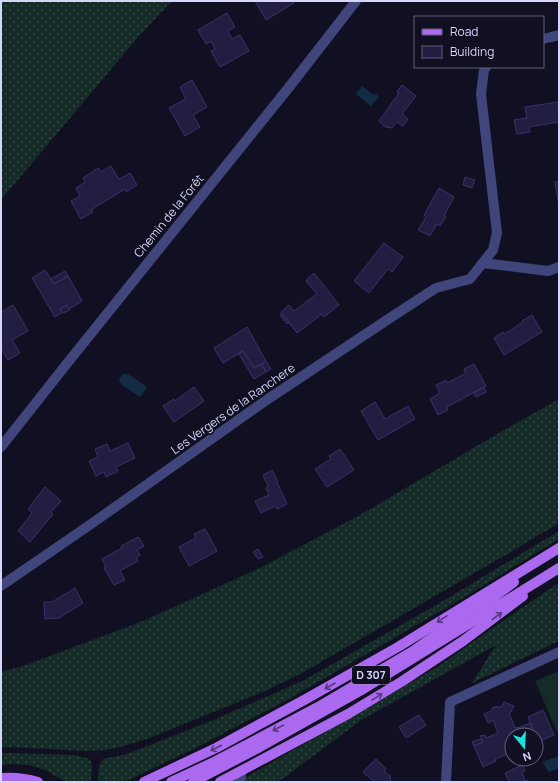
<svg xmlns="http://www.w3.org/2000/svg" width="560" height="783" viewBox="0 0 560 783" font-family="Manrope,sans-serif">
<style>
.grass{fill:url(#grass-dots)}
.pitch{fill:#142b27}
.water{fill:#132b43}
.building{fill:#211e41;stroke:#37336a}
.lines{fill:none;stroke-linecap:round;stroke-linejoin:round}
.minor{stroke:#40467c;stroke-width:10}
.major{stroke:#aa69ee;stroke-width:10}
.oneway{stroke:#56387e}
.labels{text-anchor:middle;stroke-width:3.5;stroke-linejoin:round;paint-order:stroke}
.shield{fill:#111022;stroke:#9b9bb9;stroke-width:1}
.shield-label{font-size:11px;font-weight:bold;fill:#d6d6fa}
.street-label{font-size:12px;fill:#d6d6fa;stroke:#111022}
</style>
<defs>
<pattern id="grass-dots" width="8" height="8" patternUnits="userSpaceOnUse"><rect width="8" height="8" fill="#142b27"/><path d="M2 2h.1M6 6h.1" fill="none" stroke="#354947" stroke-width="1.8" stroke-linecap="round"/></pattern>
</defs>
<rect width="100%" height="100%" fill="#111022"/>
<g class="grass">
<path d="M1 1H172L139 36 1 200Z"/>
<path d="M559 399V523L509 553 304 672 265 691 147 739 120 747 105 750 88 751 11 747 1 748V672L26 665 143 621 260 568 360 515 504 430Z"/>
<path d="M559 531V539L463 598 289 699 194 749 124 782H98L99 765 103 759 127 754 211 721 282 690 306 679 443 601Z"/>
<path d="M559 583V641L472 683 496 645 363 719 278 782H237L373 705 440 665 520 609Z"/>
<path d="M1 753H8L75 755 87 758 90 760 92 764 91 782H66L45 770 29 765 11 764 1 766Z"/>
</g>
<path class="pitch" d="M559 671V736L535 681Z"/>
<g class="water">
<path d="M362 86 374 95 376 94 379 97 371 106 356 94Z"/>
<path d="M123 374H128L147 387 140 397 121 384 119 381 121 376Z"/>
<path d="M559 756V768L549 772 542 762Z"/>
</g>
<g class="building">
<path d="M255 1H293L294 3 266 20Z"/>
<path d="M227 13 235 27 228 31 232 39 240 35 249 51 220 67 211 51 215 49 211 41 206 44 198 30Z"/>
<path d="M192 80 207 107 193 115 200 127 185 136 169 108 186 99 180 87Z"/>
<path d="M402 85 416 96 402 114 408 119 403 126 397 122 392 128 385 127 379 121 399 93 397 92Z"/>
<path d="M558 102 559 122 529 127 530 132 517 134 514 120 527 118 525 107Z"/>
<path d="M111 166 119 179 130 173 137 185 126 192 125 189 91 210 93 212 81 219 71 201 80 196 76 188 85 182 83 178 98 168 101 172Z"/>
<path d="M465 177 475 180 472 188 463 185Z"/>
<path d="M559 181V206L555 182Z"/>
<path d="M439 188 454 197 444 216 446 217 440 226 437 224 430 236 418 230 426 217 424 215Z"/>
<path d="M384 243 403 257 392 272 388 269 369 293 354 281Z"/>
<path d="M45 270 54 284 68 276 82 301 69 309 67 305 60 309 63 312 55 317 32 278Z"/>
<path d="M65 271 68 276 54 284 51 279Z"/>
<path d="M314 273 339 305 324 317 322 314 297 333 281 312 289 305 294 311 317 294 306 281 308 280 307 279Z"/>
<path d="M13 305 28 331 12 340 20 353 8 360 1 349V312Z"/>
<path d="M67 305 70 310 63 313 60 309Z"/>
<path d="M282 314 289 322 287 324 280 315Z"/>
<path d="M532 315 542 332 504 355 494 338 503 332 504 334 523 322 522 321Z"/>
<path d="M247 327 266 361 254 368 243 351 223 363 214 348Z"/>
<path d="M243 351 254 368 262 364 266 372 254 379 239 354Z"/>
<path d="M266 361 271 369 266 372 262 364Z"/>
<path d="M474 364 486 386 447 407 448 410 438 415 430 399 440 393 436 385 446 380 447 383 466 373 464 369Z"/>
<path d="M194 387 204 401 174 422 163 406 174 399 175 401Z"/>
<path d="M484 387 486 392 476 397 474 393Z"/>
<path d="M375 402 385 419 408 406 415 419 378 440 361 411Z"/>
<path d="M128 443 135 458 116 467 118 471 106 477 104 472 96 476 89 461 98 457 95 449 107 444 110 451Z"/>
<path d="M340 449 354 470 327 487 315 469 331 459 329 456Z"/>
<path d="M272 470 278 482H277L287 504 277 509 275 506 261 513 255 501 269 495 266 488 268 486 263 475Z"/>
<path d="M45 487 61 501 51 512 53 514 30 542 18 531 32 513 28 509Z"/>
<path d="M205 529 217 551 189 566 179 547 196 538 194 534Z"/>
<path d="M138 537 144 546 137 550 140 555 136 558 138 561 120 571 125 580 114 585 104 568 106 567 102 559 122 548 121 546Z"/>
<path d="M258 549 263 557 258 559 253 552Z"/>
<path d="M75 588 83 603 59 618 45 619 44 602H52Z"/>
<path d="M504 702 514 706 511 712 509 713 515 728 517 727 521 735H512V749L507 751 508 754 495 759 496 761 483 767 474 746 483 742 480 736 485 735 486 738 498 733 493 720 488 723 484 714 493 710 492 708 497 706V708L502 706Z"/>
<path d="M543 710 554 735 536 743V735H535L528 717Z"/>
<path d="M419 715 426 725 406 738 399 727Z"/>
<path d="M530 723 535 735H521L518 728Z"/>
<path d="M481 739 483 742 474 746 472 742Z"/>
<path d="M376 759 386 769 384 771 390 776 391 782H375L372 779H371L363 772Z"/>
<path d="M522 765 525 771 522 772 525 781 527 780 528 782H509L505 773Z"/>
</g>
<g class="lines">
<g class="minor">
<path d="M543 39 559 35"/>
<path d="M483 263 548 271 559 267"/>
<path d="M1 447 65 366 290 86 356 1"/>
<path d="M1 586 94 522 268 399 393 316 436 288 470 279 493 250 497 233 481 94 484 70 486 67"/>
<path d="M239 782 241 778V771"/>
<path d="M446 782 450 702 559 652"/>
</g>
<g class="major">
<path d="M1 778C14 777 25 778 38 782"/>
<path d="M144 782 216 748 306 699 398 647 559 548"/>
<path d="M171 782 216 761 318 707 413 651 457 620 494 597 514 582"/>
<path d="M193 782 260 747 360 691 559 568"/>
<path d="M220 782 348 714 401 682 463 641 523 596"/>
</g>
</g>
<defs><path id="oneway-shaft" d="M-6 0H5M1.5-3L5.5 0L1.5 3" fill="none" stroke-width="1.6" stroke-linecap="round" stroke-linejoin="round"/></defs>
<g class="oneway">
<use href="#oneway-shaft" transform="translate(497 616) rotate(-37)"/>
<use href="#oneway-shaft" transform="translate(442 619) rotate(148)"/>
<use href="#oneway-shaft" transform="translate(330 686) rotate(150)"/>
<use href="#oneway-shaft" transform="translate(377 697) rotate(-31)"/>
<use href="#oneway-shaft" transform="translate(278 728) rotate(153)"/>
<use href="#oneway-shaft" transform="translate(216 748) rotate(153)"/>
</g>
<g class="labels">
<rect class="shield" x="352" y="666" width="38" height="18" rx="3"/>
<g class="shield-label">
<text x="371" y="679">D 307</text>
</g>
<g class="street-label">
<text transform="translate(169 216) rotate(-51)" y="4">Chemin de la Forêt</text>
<text transform="translate(233 409) rotate(-35)" y="4">Les Vergers de la Ranchere</text>
</g>
</g>
<rect width="560" height="783" fill="none" stroke="#d6d6fa" stroke-width="4"/>
<rect x="414" y="16" width="130" height="52" fill="#111022" stroke="#605f78"/>
<rect x="422" y="29" width="20" height="6" fill="#aa69ee" stroke="#605f78"/>
<text x="450" y="36" font-size="12" fill="#d6d6fa">Road</text>
<rect x="422" y="46" width="20" height="12" fill="#211e41" stroke="#605f78"/>
<text x="450" y="56" font-size="12" fill="#d6d6fa">Building</text>
<g transform="translate(524 747) rotate(162)"><circle r="19" fill="#111022" stroke="#605f78"/>
<path d="M0-3L7 15L0 10L-7 15Z" fill="#19e3dc"/>
<text y="-6" font-size="11" font-weight="bold" text-anchor="middle" fill="#d6d6fa">N</text>
</g>
</svg>
